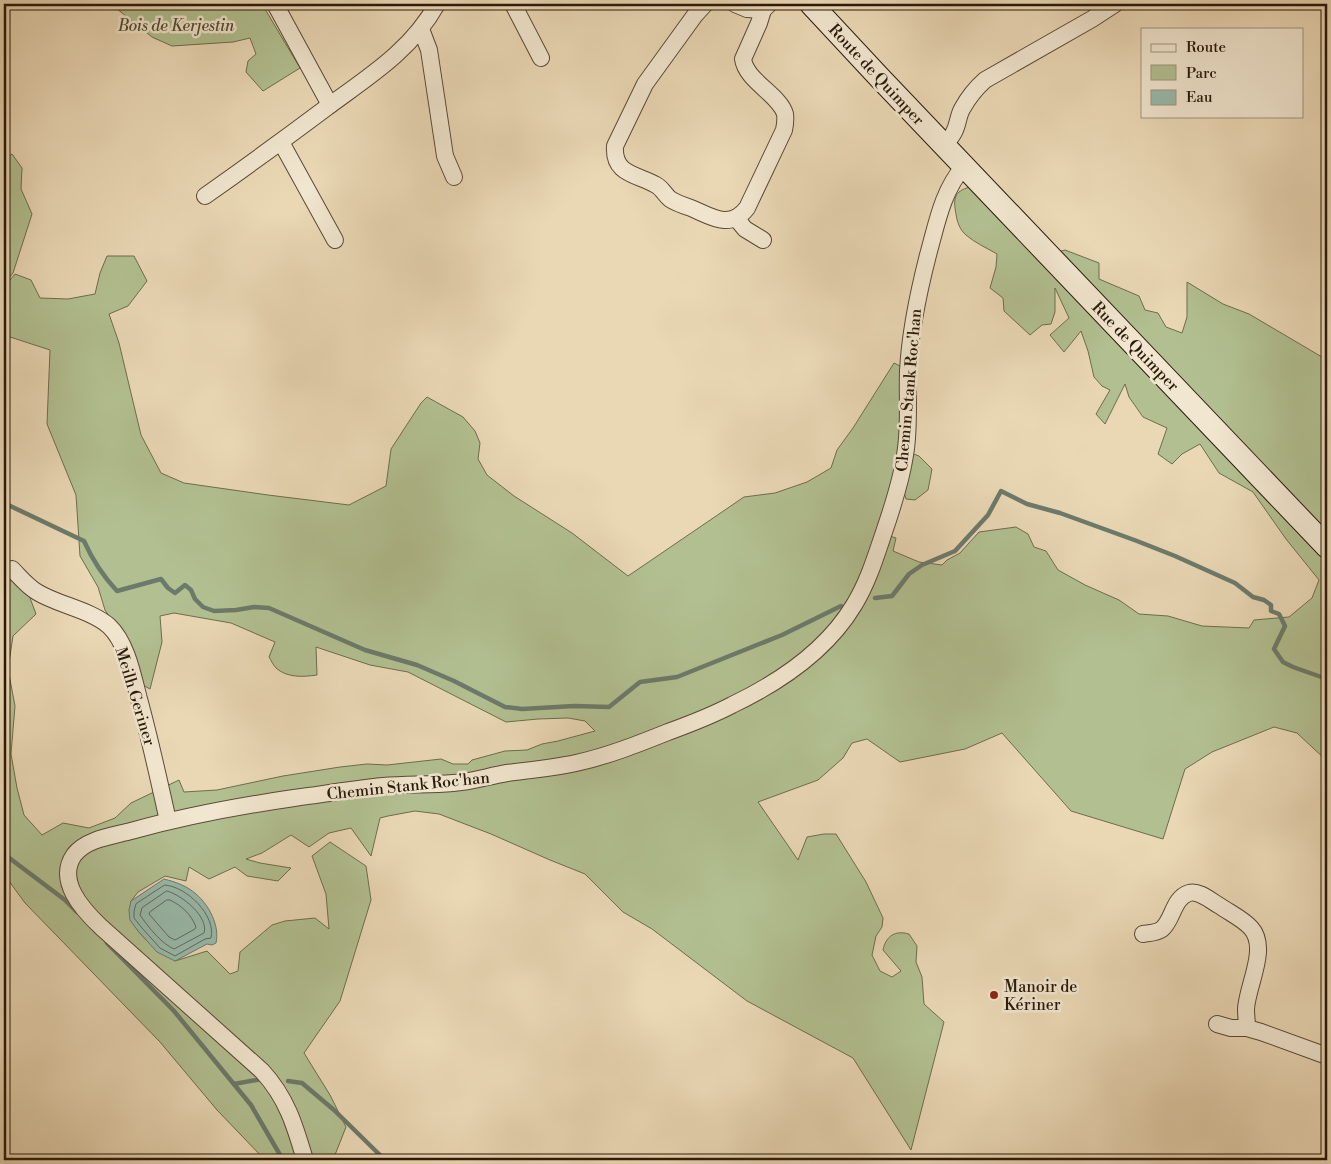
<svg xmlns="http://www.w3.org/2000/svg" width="1331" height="1164" viewBox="0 0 1331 1164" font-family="'Libre Bodoni',serif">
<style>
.green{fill:#b2c091;stroke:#6e6c4e}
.water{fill:#98baac;stroke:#6c7a6b}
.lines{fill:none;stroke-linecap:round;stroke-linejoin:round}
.shore{stroke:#616a5b;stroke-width:1}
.stream{stroke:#6c7a6b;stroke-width:4.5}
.minor-casing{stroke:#5a4935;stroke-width:18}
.secondary-casing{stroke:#2a190a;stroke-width:24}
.minor{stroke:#f1e6cf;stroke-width:16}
.secondary{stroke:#f1e6cf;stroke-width:22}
.poi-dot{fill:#8f2418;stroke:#f1e6cf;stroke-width:2}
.labels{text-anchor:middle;stroke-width:5;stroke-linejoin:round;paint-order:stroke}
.park-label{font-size:16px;font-style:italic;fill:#534b32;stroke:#f1e6cf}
.street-label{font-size:16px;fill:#2a190a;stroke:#f1e6cf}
.poi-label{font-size:16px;fill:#2a190a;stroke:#f1e6cf;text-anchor:start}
</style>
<rect width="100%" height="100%" fill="#ead8b5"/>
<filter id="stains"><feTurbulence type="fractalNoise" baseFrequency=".004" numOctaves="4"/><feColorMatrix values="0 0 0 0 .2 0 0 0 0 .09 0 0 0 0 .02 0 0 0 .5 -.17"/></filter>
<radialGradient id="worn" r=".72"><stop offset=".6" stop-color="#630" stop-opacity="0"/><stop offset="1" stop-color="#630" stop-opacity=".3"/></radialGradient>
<g class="green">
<path d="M111 4H262L300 68 263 91 246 72 248 61 256 54 250 38 233 42 172 46 152 37Z"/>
<path d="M12 154 22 168 21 189 32 214 13 273 4 284V160Z"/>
<path d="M970 187 1055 253 1065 250 1099 263V279L1139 296 1145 310 1158 313 1166 327 1182 333 1187 317V282L1223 304 1249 314 1327 360V761L1297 733 1274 727 1212 752 1185 769 1163 839 1071 811 1002 733 965 749 900 762 867 739 852 743 843 758 818 780 758 802 798 860 807 837 824 834H836L866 882 883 918 882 927 876 936 872 955 880 971 892 977 901 971 883 950C886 936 895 930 909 934L917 946 916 962 922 977 924 1004 944 1022 911 1150 853 1058 747 1001 652 929 623 912 585 874 550 860 491 834 439 814 415 811 388 816 380 818 371 856 351 828 329 833 309 847 291 835 262 853 246 859 260 863 291 868 278 881 247 876 235 867 209 879 189 867 186 881 165 876 138 892 131 901 138 931 147 941 175 961 207 951 230 974 238 971 240 952 272 925 285 921 315 918 329 929 326 894 312 856 330 842 366 866 371 900 340 1001 304 1053 330 1095 346 1127 333 1160H265L217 1110 160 1042 25 903 9 881 4 877V569L27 590 36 614 13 636 8 669 15 706 11 754 17 788 24 815 42 835 63 823 89 828 115 818 131 803 179 780 184 792 217 790 283 776 340 767 367 764 387 765 441 759 453 764H468L472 760 505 751 527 750 542 744 558 741 595 731 585 721 568 718 538 719 506 722 408 672 370 665 316 647 317 675C303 677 287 678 276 668 273 665 271 660 269 657L275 642 231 623 174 613 160 616 162 642 150 689 139 683 121 634 105 610 98 587 80 556 76 495 47 424 50 350 4 335V287L15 274 31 280 40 298 68 299 95 294 100 273 107 256H134L147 281 128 306 109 314 119 343 141 435 161 473 184 483 268 495 349 505 386 486 391 449 421 403 427 397 463 417 475 431 480 443 478 459 487 475 514 496 572 533 628 576 744 497 775 493 807 482 831 468 837 450 853 428 894 363 902 367 900 449 919 456 932 469 928 490 915 500 906 499 902 486 883 534 896 538 893 551 919 562 942 565 947 560 960 553 979 532 1016 527 1028 534 1034 547 1046 551 1058 570 1085 585 1119 600 1139 614 1168 616 1202 626 1249 628 1254 620 1289 617 1312 598 1319 580 1286 539 1253 492 1219 473 1200 444 1182 454 1172 464 1158 454 1167 428 1143 417 1129 397 1125 384 1105 424 1096 414 1110 390 1102 386 1094 377 1088 351 1081 331 1064 352 1050 335 1069 318 1055 288V312L1051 324 1042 325 1030 335 1004 311 1003 298 990 288 996 267 997 254C987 248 975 243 966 235 960 230 957 222 956 214 953 199 954 191 970 187Z"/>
</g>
<path class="water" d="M164 879C176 882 187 886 196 894 209 905 220 926 216 943L212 945 207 944 175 961 157 952 138 931 130 920 129 910 131 901Z"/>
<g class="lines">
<g class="shore">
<path d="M165 885C187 887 216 915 211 938L205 939 175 956 160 948 142 928 134 918V911L136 904Z"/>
<path d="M167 891C182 895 209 917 204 933L174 949C162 944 148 927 140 915L142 908Z"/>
<path d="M167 900H170C182 906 191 914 196 927L195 929 175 940 169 937 149 914 150 912Z"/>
</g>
<g class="stream">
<path d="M4 503 84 541C93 561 102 575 117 591L161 579 168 588 175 593 185 585 191 590 195 599 203 607 214 611 236 610 254 607 269 608 365 650 417 665 454 681 505 707 522 709 574 706 609 707 640 682 677 677 782 635 841 606"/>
<path d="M875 598 892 596 909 574 922 565 955 551 988 515 1001 491 1027 504 1060 513 1137 541 1175 556 1235 583 1253 597 1264 600 1271 605V611L1279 614 1285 626 1274 649 1283 662 1293 667 1327 679"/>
<path d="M4 854 65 900 77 912"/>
<path d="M107 943 174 1011 251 1105 283 1160"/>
<path d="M288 1081 302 1083 334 1110 385 1160"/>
<path d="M234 1084 262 1079"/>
</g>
<defs>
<g id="minor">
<path d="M275 4 330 105"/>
<path d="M513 4 541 58"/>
<path d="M705 4 695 15 645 84 615 146C613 175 637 174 656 185 662 188 665 195 670 199 676 203 685 206 691 208 712 217 730 230 747 208L784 130C785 125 786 120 785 114 780 95 746 81 743 59L759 23 763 10 769 4"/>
<path d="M735 4 747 9 763 10"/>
<path d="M421 29 429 50 445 156 454 177"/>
<path d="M281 142 335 240"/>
<path d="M944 145C947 141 952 137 954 132 958 125 958 116 962 109 968 98 976 88 985 80L1092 19 1115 4"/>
<path d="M205 196C246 167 286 138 326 108 368 77 411 51 437 4"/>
<path d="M736 218 745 229 763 240"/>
<path d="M12 569C20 577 27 586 37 592 58 605 91 610 109 626 127 643 133 676 139 699 150 739 159 780 168 821"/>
<path d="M1143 934C1149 933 1157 933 1162 929 1173 920 1173 898 1189 893 1199 890 1211 901 1220 906 1230 913 1243 919 1251 928 1269 948 1247 986 1246 1009 1246 1015 1247 1022 1247 1028"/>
<path d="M1217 1024 1231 1028H1247L1261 1032 1327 1056"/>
<path d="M305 1160C295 1126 287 1098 262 1071L101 927C83 910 56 881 74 855 86 839 112 836 131 831 185 816 239 806 294 798 324 794 353 789 383 786 406 784 430 785 453 783 471 782 489 776 507 773 530 770 553 768 576 763 608 756 638 744 668 732 690 724 711 716 732 705 778 683 827 650 854 605 867 584 875 559 883 535 892 509 901 482 905 455 910 427 907 399 908 371 910 331 918 294 928 255 937 223 942 192 964 166"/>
</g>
<path id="secondary" d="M811 4 879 77 1327 547"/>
</defs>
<use href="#minor" class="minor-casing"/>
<use href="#secondary" class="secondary-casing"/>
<use href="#minor" class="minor"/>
<use href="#secondary" class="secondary"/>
</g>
<circle class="poi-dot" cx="994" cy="995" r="5"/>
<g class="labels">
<g class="park-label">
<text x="176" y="31">Bois de Kerjestin</text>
</g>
<g class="street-label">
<text transform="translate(877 74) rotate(47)" y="6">Route de Quimper</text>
<text transform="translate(1136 346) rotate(46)" y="6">Rue de Quimper</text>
<text transform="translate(908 390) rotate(-85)" y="6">Chemin Stank Roc'han</text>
<text transform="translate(136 696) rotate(73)" y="6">Meilh Geriner</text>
<text transform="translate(408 785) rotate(-6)" y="6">Chemin Stank Roc'han</text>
</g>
<g class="poi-label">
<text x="1004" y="992">Manoir de<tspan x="1004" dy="18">Kériner</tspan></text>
</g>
</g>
<rect width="1331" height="1164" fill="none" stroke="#ead8b5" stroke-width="20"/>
<rect x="5" y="5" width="1321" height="1154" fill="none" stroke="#2a190a" stroke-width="2.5"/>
<rect x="10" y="10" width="1311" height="1144" fill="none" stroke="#2a190a"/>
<rect x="1141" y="28" width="162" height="90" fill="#f1e6cf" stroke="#a19480"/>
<rect x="1151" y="44" width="25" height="8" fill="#f1e6cf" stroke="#a19480"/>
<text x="1186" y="52" font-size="15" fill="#2a190a">Route</text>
<rect x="1151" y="65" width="25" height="15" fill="#b2c091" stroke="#a19480"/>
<text x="1186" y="78" font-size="15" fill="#2a190a">Parc</text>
<rect x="1151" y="90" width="25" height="15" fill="#98baac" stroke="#a19480"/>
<text x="1186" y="102" font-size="15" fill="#2a190a">Eau</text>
<rect width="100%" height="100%" filter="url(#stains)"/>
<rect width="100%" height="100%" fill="url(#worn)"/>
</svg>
